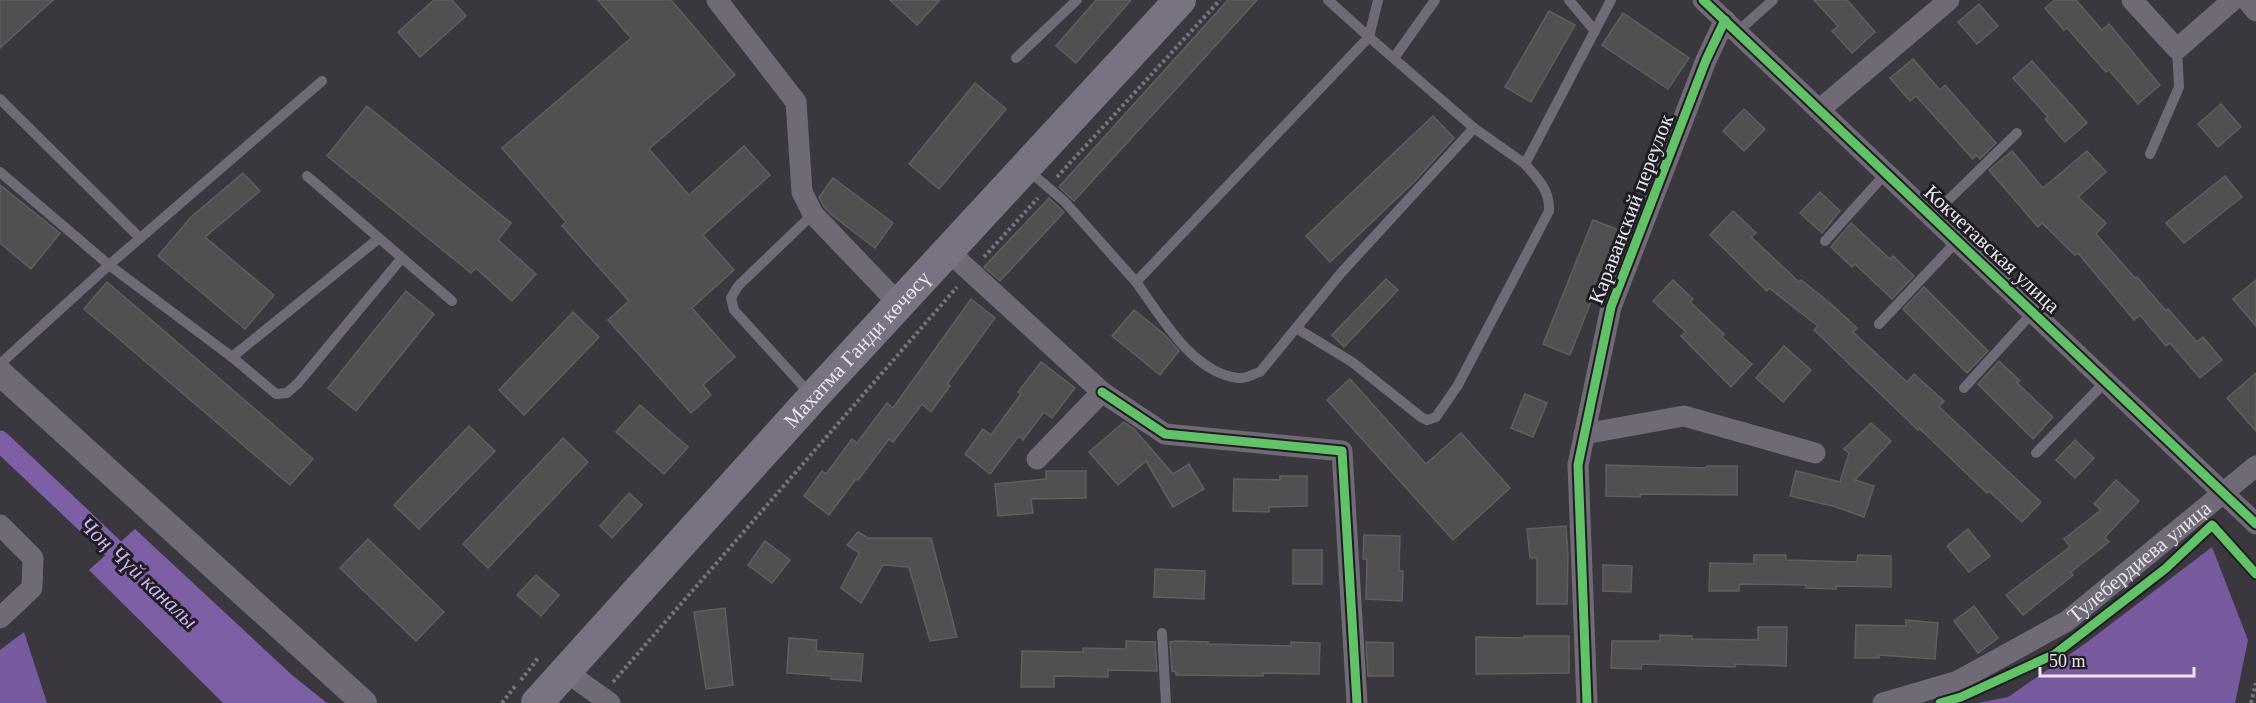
<svg xmlns="http://www.w3.org/2000/svg" width="2256" height="703" viewBox="0 0 2256 703" font-family="'Times New Roman',serif">
<style>
.forest{fill:#785a9e}
.water{fill:#7d5fa5}
.lines{fill:none;stroke-linecap:round;stroke-linejoin:round}
.canal{stroke:#7d5fa5;stroke-width:21}
.building{fill:#524f50;stroke:#615e5f;stroke-width:1.5}
.path{stroke:#78757d;stroke-width:4;stroke-dasharray:3 3;stroke-linecap:butt}
.service{stroke:#6f6a75;stroke-width:10}
.minor{stroke:#6f6a75;stroke-width:21}
.tertiary{stroke:#6f6a75;stroke-width:26}
.primary{stroke:#797381;stroke-width:32}
.cycleway-casing{stroke:#1f1d23;stroke-width:13}
.cycleway{stroke:#61c268;stroke-width:9}
.labels{text-anchor:middle;stroke-width:6;stroke-linejoin:round;paint-order:stroke}
.street-label{font-size:21px;fill:#e8e5ed;stroke:#1f1d23}
.water-label{font-size:22px;font-style:italic;fill:#ccb3f1;stroke:#1f1d23}
</style>
<rect width="100%" height="100%" fill="#3a373e"/>
<g class="forest">
<path d="M2212 547 2248 640 2235 703H1978L2008 697 2086 643Z"/>
<path d="M24 632 47 703H0V650Z"/>
</g>
<path class="water" d="M135 529 292 675 327 703H223L89 570Z"/>
<g class="lines">
<path class="canal" d="M0 441 133 567"/>
</g>
<g class="building">
<path d="M0 0H53L0 48Z"/>
<path d="M434 0H452L466 16 420 57 398 32Z"/>
<path d="M598 0H671L735 75 649 149 689 195 744 146 770 175 703 235 734 270 692 308 735 357 703 385 711 395 691 413 608 320 629 301 562 226 566 222 502 148 631 38Z"/>
<path d="M890 0H940L917 25Z"/>
<path d="M1096 0H1131L1076 63 1056 46Z"/>
<path d="M1228 0H1257L1074 201 1059 187Z"/>
<path d="M1814 0H1847L1875 32 1852 53 1832 31 1838 26Z"/>
<path d="M2055 0H2076L2102 30 2109 24 2160 85 2138 104 2109 70 2106 72 2067 28 2064 30 2045 8Z"/>
<path d="M1979 4 1998 26 1977 44 1958 22Z"/>
<path d="M1549 11 1575 25 1531 102 1505 87Z"/>
<path d="M1623 13 1689 58 1668 89 1602 45Z"/>
<path d="M1913 59 1940 90 1945 85 1996 143 1980 159 1976 155 1973 159 1916 96 1910 101 1890 78Z"/>
<path d="M2032 61 2087 123 2065 142 2045 119 2048 117 2013 78Z"/>
<path d="M975 83 1006 109 939 189 909 164Z"/>
<path d="M2221 104 2241 127 2218 147 2198 124Z"/>
<path d="M367 106 511 223 498 240 536 274 512 301 476 268 471 273 327 156Z"/>
<path d="M1744 109 1765 129 1744 151 1723 131Z"/>
<path d="M1433 116 1454 138 1415 181 1330 262 1306 236Z"/>
<path d="M2012 151 2043 188 2087 151 2106 172 2078 197 2106 223 2096 234 2135 278 2137 277 2166 311 2168 309 2197 342 2203 337 2222 360 2200 378 2170 343 2166 346 2140 315 2134 320 2078 253 2075 255 2042 223 2038 227 1989 170Z"/>
<path d="M243 173 260 191 205 237 274 295 245 329 158 256 191 217Z"/>
<path d="M2225 176 2242 197 2184 243 2166 223Z"/>
<path d="M833 178 893 223 875 248 833 216 824 207 819 197Z"/>
<path d="M0 185 60 233 31 269 0 243Z"/>
<path d="M1820 192 1840 211 1822 233 1800 213Z"/>
<path d="M1049 198 1064 212 1000 281 984 267Z"/>
<path d="M1733 211 1756 233 1751 237 1799 282 1801 280 1830 303 1857 328 1853 332 1907 382 1914 374 1944 401 1939 407 2041 502 2022 522 1989 491 1987 493 1919 428 1918 430 1814 330 1818 326 1769 288 1767 291 1710 235Z"/>
<path d="M1593 220 1619 230 1570 355 1543 344Z"/>
<path d="M1851 223 1890 259 1893 256 1914 276 1892 299 1855 264 1852 267 1831 247Z"/>
<path d="M1386 279 1398 290 1344 347 1332 335Z"/>
<path d="M1673 280 1693 299 1690 302 1724 334 1722 337 1752 364 1731 387 1681 336 1686 332 1653 301Z"/>
<path d="M2256 280V326L2233 299Z"/>
<path d="M107 282 313 459 290 485 84 309Z"/>
<path d="M1924 287 1988 351 1967 373 1903 309Z"/>
<path d="M406 291 434 314 356 411 328 388Z"/>
<path d="M971 299 995 318 947 384 950 386 931 412 922 404 893 442 889 439 858 480 856 479 829 515 804 496 822 471 826 474 852 439 857 443 887 403 893 408Z"/>
<path d="M1134 310 1164 334 1179 351 1160 375 1112 336Z"/>
<path d="M573 312 599 337 524 415 499 390Z"/>
<path d="M1784 346 1811 370 1783 402 1756 378Z"/>
<path d="M1999 361 2020 381 2017 383 2053 417 2033 439 1978 384Z"/>
<path d="M1041 362 1075 388 1052 418 1044 412 1023 440 1019 436 990 474 965 454 983 429 991 435 1021 394 1018 392Z"/>
<path d="M2256 373V431L2227 398Z"/>
<path d="M1350 379 1426 464 1461 433 1510 488 1453 540 1327 400Z"/>
<path d="M1525 394 1547 403 1533 437 1511 428Z"/>
<path d="M640 405 688 447 664 474 616 432Z"/>
<path d="M1124 422 1134 429 1173 474 1189 464 1204 489 1173 507 1146 461 1118 485 1089 452Z"/>
<path d="M1871 423 1891 441 1855 480 1874 486 1864 517 1833 506 1790 496 1796 471 1840 482 1849 453 1844 449Z"/>
<path d="M469 426 495 451 419 529 394 505Z"/>
<path d="M563 438 588 462 488 568 463 544Z"/>
<path d="M2075 440 2094 458 2075 478 2056 460Z"/>
<path d="M1606 465 1706 468 1707 466H1737V495L1640 494V497L1606 496Z"/>
<path d="M1046 471H1086V498L1031 499 1033 513 998 516 995 484 1046 479Z"/>
<path d="M1280 476H1307V506L1269 507V512L1233 511 1234 479 1280 480Z"/>
<path d="M2116 480 2139 501 2105 537 2109 542 2071 572 2073 575 2023 615 2006 595 2070 547 2064 539 2101 510 2094 504Z"/>
<path d="M629 493 642 505 612 538 600 526Z"/>
<path d="M1566 526 1568 556 1567 604H1537V558H1530L1527 529Z"/>
<path d="M1968 529 1990 556 1969 572 1947 546Z"/>
<path d="M858 532 868 538H931L957 637 930 641 909 567 883 565 861 603 841 588 859 553 847 545Z"/>
<path d="M1364 535 1400 536 1399 571H1403L1402 601 1366 599 1367 559H1363Z"/>
<path d="M368 539 444 612 416 641 340 568Z"/>
<path d="M765 541 790 560 772 583 748 565Z"/>
<rect x="1293" y="550" width="29" height="34"/>
<path d="M1754 555H1786V560L1857 562 1858 555 1891 556V587L1836 586V589L1806 588V585L1739 584V591H1709L1710 563 1754 564Z"/>
<path d="M1603 565 1632 566 1631 592 1603 591Z"/>
<path d="M1155 569 1205 571 1204 599 1154 597Z"/>
<path d="M536 575 559 595 541 616 517 595Z"/>
<path d="M1974 606 1998 638 1978 653 1954 621Z"/>
<path d="M725 608 733 685 706 689 694 612Z"/>
<path d="M1906 620 1938 623 1935 659 1879 655V658H1855L1856 625 1906 626Z"/>
<path d="M1758 627H1787L1786 666 1735 664V667L1642 664 1641 669 1611 668 1612 641H1660V635L1692 636V639L1758 640Z"/>
<path d="M1524 636H1569V673L1476 674V637L1524 638Z"/>
<path d="M789 638 817 640 816 651 863 654 861 681 831 679V676L787 673Z"/>
<path d="M1126 641 1155 642 1157 671 1108 670V677L1054 676V687H1021L1022 651 1083 652V648L1126 649Z"/>
<path d="M1176 641 1208 642V644L1291 646V642L1320 643 1319 674 1263 673V676L1176 675V672L1172 671 1170 642Z"/>
<path d="M1366 642 1393 643V676H1368Z"/>
</g>
<g class="lines">
<g class="path">
<path d="M1057 177 1220 0"/>
<path d="M984 257 1038 198"/>
<path d="M521 680 539 657"/>
<path d="M613 682 957 287"/>
<path d="M502 703 516 685"/>
<path d="M2251 703 2256 683"/>
</g>
<g class="service">
<path d="M1569 0 1595 31"/>
<path d="M1737 32 1773 0"/>
<path d="M1016 58 1077 0"/>
<path d="M1394 58 1435 0"/>
<path d="M0 99 140 238"/>
<path d="M1474 128 1525 164 1611 0"/>
<path d="M2150 154 2179 87 2177 49"/>
<path d="M1028 170 1065 202 1136 282 1369 37 1328 0"/>
<path d="M0 172 109 265 232 357 276 394 287 393 298 383 401 259"/>
<path d="M307 176 452 301"/>
<path d="M1932 216 2017 133"/>
<path d="M1825 241 1886 173"/>
<path d="M1136 282C1161 316 1192 373 1238 378 1245 379 1253 374 1260 372L1341 273 1474 128 1369 37 1378 0"/>
<path d="M1879 324 1957 241"/>
<path d="M1296 328 1352 362 1421 417 1427 420 1436 417 1458 385 1549 211C1550 190 1538 179 1525 164"/>
<path d="M232 357 378 239"/>
<path d="M0 364 109 265 322 81"/>
<path d="M1964 388 2033 312"/>
<path d="M811 395 734 310 731 298 738 286 813 214"/>
<path d="M2036 453 2106 381"/>
<path d="M1162 633 1166 703"/>
</g>
<g class="minor">
<path d="M717 0 796 102 802 192 813 214 899 304"/>
<path d="M1703 0 2256 524"/>
<path d="M2132 0 2177 49 2233 0"/>
<path d="M2247 0 2256 11"/>
<path d="M1819 110 1949 0"/>
<path d="M948 251 1102 392 1037 459"/>
<path d="M1102 392 1165 434 1342 451 1357 703"/>
<path d="M1584 434 1684 416 1815 453"/>
<path d="M0 525 33 558 32 588 0 618"/>
<path d="M565 671 610 703"/>
<path d="M1587 703 1578 465 1611 307 1706 60 1725 20"/>
<path id="s1" d="M1883 703 1958 681 2067 621 2256 466"/>
</g>
<path class="tertiary" d="M0 373 364 703"/>
<path class="primary" id="s2" d="M537 703 813 397 1180 0"/>
<defs>
<g id="cycleway">
<path d="M1703 0 2256 524"/>
<path d="M1102 392 1165 434 1342 451 1357 703"/>
<path d="M1587 703 1578 465 1611 307 1706 60 1725 20"/>
<path d="M1940 703 1961 697 2055 654 2165 569 2212 525 2256 574"/>
</g>
</defs>
<use href="#cycleway" class="cycleway-casing"/>
<use href="#cycleway" class="cycleway"/>
</g>
<g class="labels">
<g class="street-label">
<text transform="translate(1631 209) rotate(-69)" y="7">Караванский переулок</text>
<text transform="translate(1992 249) rotate(43)" y="7">Кокчетавская улица</text>
<text dy="7" stroke="none"><textPath href="#s2" startOffset="477">Махатма Ганди көчөсү</textPath></text>
<text dy="7" stroke="none"><textPath href="#s1" startOffset="296">Тулебердиева улица</textPath></text>
</g>
<g class="water-label">
<text transform="translate(139 572) rotate(43)" y="8">Чоң Чүй каналы</text>
</g>
</g>
<path d="M2040 667v9h154v-9" fill="none" stroke="#e8e5ed" stroke-width="3"/>
<text x="2049" y="667" font-size="18" fill="#e8e5ed" stroke="#1f1d23" stroke-width="4.5" paint-order="stroke">50 m</text>
</svg>
